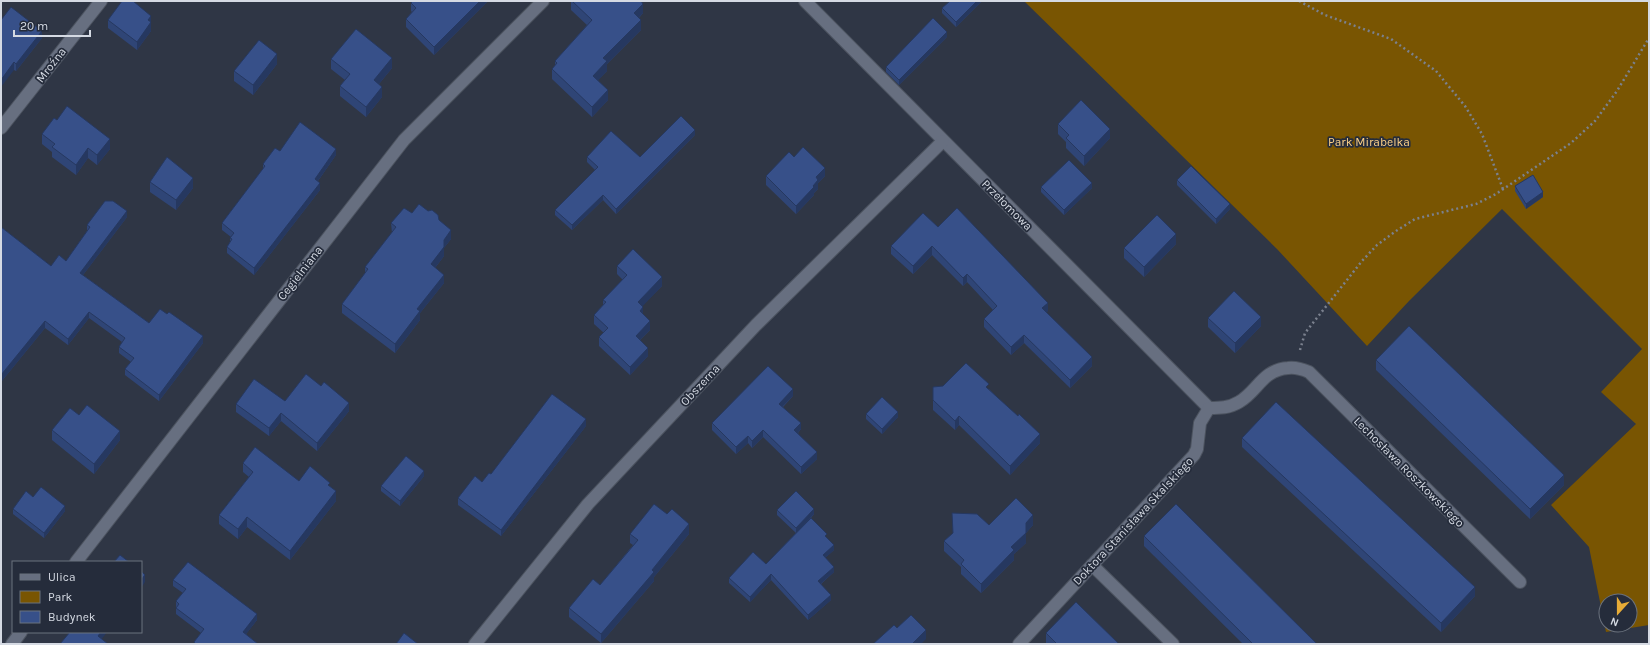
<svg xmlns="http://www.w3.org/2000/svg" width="1650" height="645" viewBox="0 0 1650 645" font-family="Karla,sans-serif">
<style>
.green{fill:#795502;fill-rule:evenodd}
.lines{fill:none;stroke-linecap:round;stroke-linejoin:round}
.minor-casing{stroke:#4c535f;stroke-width:14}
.path{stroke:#7b818e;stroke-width:2.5;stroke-dasharray:2 3;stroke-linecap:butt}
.minor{stroke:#676f80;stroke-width:12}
.wall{fill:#2f4576}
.shaded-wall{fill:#263860}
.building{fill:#375089;stroke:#263860}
.labels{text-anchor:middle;stroke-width:3.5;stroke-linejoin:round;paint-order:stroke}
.street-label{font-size:12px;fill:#d5dae3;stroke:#252c3b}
.park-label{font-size:12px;fill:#fdd188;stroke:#252c3b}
</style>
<rect width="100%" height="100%" fill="#2f3645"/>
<path class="green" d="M1024 1H1649V625L1606 632 1589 547 1551 505 1636 424 1601 392 1642 349 1502 209 1409 301 1367 346 1277 249ZM1606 601H1630V625H1606Z"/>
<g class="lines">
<defs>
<g id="minor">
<path d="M805 1 1209 408"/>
<path d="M1 128 101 1"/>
<path d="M76 562 404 140 543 1"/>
<path d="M1092 565 1173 644"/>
<path d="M12 644 21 632"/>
<path d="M475 644 588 504 756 325 943 141"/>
<path d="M1019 644 1194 455 1197 449 1200 423 1209 408C1220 408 1229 408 1239 402 1258 391 1262 370 1288 368 1296 367 1302 369 1309 372L1520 582"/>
</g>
</defs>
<use href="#minor" class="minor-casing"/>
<g class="path">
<path d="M1299 1 1325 15 1391 39 1436 71 1465 106 1482 134 1503 189"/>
<path d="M1300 350 1305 333 1362 261 1377 245 1396 231 1415 219 1476 204 1496 194 1571 143 1595 121 1617 91 1649 38"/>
</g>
<use href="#minor" class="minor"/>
</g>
<g class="wall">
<path d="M413 1H488L434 55 406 27V19L412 12 411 11V3Z"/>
<path d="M571 1H641L643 13 639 18 641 30 607 64V71L598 80 608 100 592 117 552 79V69L555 66V61L587 25 571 10Z"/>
<path d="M982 1 956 27 942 13V8Z"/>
<path d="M151 16V31L137 50 108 28V20Z"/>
<path d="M1 20 42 38 16 71 14 70Z"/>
<path d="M947 37 899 85 886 72V67Z"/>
<path d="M331 59 392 68 379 84 382 97 366 117 340 96V86L345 80 331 69Z"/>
<path d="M277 64 253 95 234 81V71Z"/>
<path d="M57 120 110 149 97 165 88 158 76 175 52 157V152L42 144V134Z"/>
<path d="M1058 124 1110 138 1084 166 1066 148V142L1058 134Z"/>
<path d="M695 135 616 214 603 200 572 230 555 215V210L595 170 587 162V157H640Z"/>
<path d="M280 151 336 155 318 181 320 190 254 275 227 253V247L230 242V238L231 237 222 230V223L263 169V164Z"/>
<path d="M794 157 825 176 818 183V189L814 193V195L796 214 766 185V176Z"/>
<path d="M1177 180 1230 209 1216 224 1177 185Z"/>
<path d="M150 182 193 188 176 210 150 192Z"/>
<path d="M1515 186 1543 197 1526 209 1515 191Z"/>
<path d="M1041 187 1092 188 1064 215 1041 192Z"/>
<path d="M412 213 439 220 451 239 444 248V256L435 268 444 283 420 313V320L395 353 342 313V304L365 274V267L392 233 391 223Z"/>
<path d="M127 217 83 275 149 323 203 343 159 401 125 375V369L131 362 119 353V347L122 342 89 318 68 345 45 328 1 382V227L51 266 66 261 87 231V225Z"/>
<path d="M938 227 1048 311 1046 312 1092 366 1070 388 1024 343 1011 355 984 327V319L993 310 967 282 963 286 932 255 913 274 891 254V246Z"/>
<path d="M1176 244 1144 277 1124 258V248Z"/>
<path d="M617 266 662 286 642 306 643 314 650 330 640 340 648 356 630 375 599 346V337L604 333 594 324V315L603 305V300L623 280 617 274Z"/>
<path d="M1208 318 1261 326 1235 353 1208 327Z"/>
<path d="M1376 360 1564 485 1530 519 1376 370Z"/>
<path d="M933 387 989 389 1040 443 1010 475 959 425 955 430 933 410Z"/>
<path d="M793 396 783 407 801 429 798 433 817 459 801 474 763 437 752 448 748 443 736 454 712 430V423Z"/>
<path d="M285 401 349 411 317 451 281 421 269 436 236 412V404Z"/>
<path d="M866 414 898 417 882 434 866 419Z"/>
<path d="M79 415 120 440 94 474 52 440V430Z"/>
<path d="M586 426 501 536 458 505V498L482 482 491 474Z"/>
<path d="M1242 438 1475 596 1441 632 1242 447Z"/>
<path d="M243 463 299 481 330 487 336 501 290 560 247 527 238 539 219 524V515L249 477 243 472Z"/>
<path d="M424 476 400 506 381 491V486Z"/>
<path d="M33 497 65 511 44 538 13 514V509Z"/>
<path d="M777 510 814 514 811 518 827 538 834 550 825 558 834 572 821 584 831 600 808 620 771 580 750 602 729 583V578L766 564 796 533 777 515Z"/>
<path d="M989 525H1033L1026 533V543L1014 554V560L981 593 961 574V567L944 551V541Z"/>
<path d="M630 534H689L654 577V581L601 643 569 617V608L600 585 633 545 630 543Z"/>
<path d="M1144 536 1317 644H1243L1144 546Z"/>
<path d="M173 580 257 620 246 634 258 644H194V642L201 633 176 614V601L183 593 173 586Z"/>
<path d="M1046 633 1119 644H1047L1046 643Z"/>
</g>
<g class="shaded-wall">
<path d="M480 1H488L434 55V47Z"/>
<path d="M977 1H982L956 27V22Z"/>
<path d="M643 4V13L634 23V13Z"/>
<path d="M151 16V31L137 50V42L148 20Z"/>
<path d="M641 20V30L607 64V71L593 86V76L603 58Z"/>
<path d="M42 31V38L16 71V64Z"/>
<path d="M947 32V37L899 85V80Z"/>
<path d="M277 54V64L253 95V85Z"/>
<path d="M392 58V68L374 90V80Z"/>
<path d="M14 62V70L1 87V80Z"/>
<path d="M382 87V97L366 117V107Z"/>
<path d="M608 90V100L592 117V107Z"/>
<path d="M1110 129V138L1084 166V156Z"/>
<path d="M695 130V135L616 214V209Z"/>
<path d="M110 139V149L97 165V155Z"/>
<path d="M88 148V158L76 175V165Z"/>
<path d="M336 149V155L315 185V179Z"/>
<path d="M825 168V176L818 183V189L814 193V195L796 214V206L813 186 816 177Z"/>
<path d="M193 178V188L176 210V200Z"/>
<path d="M320 183V190L254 275V268Z"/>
<path d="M1092 183V188L1064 215V210Z"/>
<path d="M1543 192V197L1526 209V204Z"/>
<path d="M603 195V200L572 230V225Z"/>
<path d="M1230 204V209L1216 224V219Z"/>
<path d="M127 211V217L80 279V273Z"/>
<path d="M451 230V239L444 248V256L431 273V264L444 240Z"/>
<path d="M1176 234V244L1144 277V267Z"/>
<path d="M932 246V255L913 274V266Z"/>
<path d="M967 274V282L963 286V278Z"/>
<path d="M444 275V283L420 313V320L395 353V344L417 309Z"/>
<path d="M662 277V286L638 311V302Z"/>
<path d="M1048 303V311L1042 316V308Z"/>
<path d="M643 307V316L640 311Z"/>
<path d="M89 312V318L68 345V339Z"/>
<path d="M1261 317V326L1235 353V343Z"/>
<path d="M45 321V328L1 382V375Z"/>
<path d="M650 321V330L636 344V336Z"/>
<path d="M1024 335V343L1011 355V347Z"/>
<path d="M203 336V343L159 401V395Z"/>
<path d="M648 348V356L630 375V367Z"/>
<path d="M1092 357V366L1070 388V380Z"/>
<path d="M793 389V396L779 410V404Z"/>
<path d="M349 403V411L317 451V443Z"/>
<path d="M898 412V417L882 434V429Z"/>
<path d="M281 413V421L269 436V428Z"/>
<path d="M959 416V425L955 430V421Z"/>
<path d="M586 419V426L501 536V530Z"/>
<path d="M801 423V429L794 437V430Z"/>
<path d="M763 430V437L752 448V441Z"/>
<path d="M120 431V440L94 474V464Z"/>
<path d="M1040 434V443L1010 475V466Z"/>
<path d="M748 436V443L736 454V447Z"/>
<path d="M817 452V459L801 474V467Z"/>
<path d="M424 471V476L400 506V501Z"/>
<path d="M1564 475V485L1530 519V509Z"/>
<path d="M336 491V501L290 560V551Z"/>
<path d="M65 506V511L44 538V533Z"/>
<path d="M814 509V514L796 533V528Z"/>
<path d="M1033 515V525L1026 533V543L1014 554V560L981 593V584L1011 547 1026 523Z"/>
<path d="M247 517V527L238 539V529Z"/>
<path d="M689 524V534L654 577V581L601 643V634Z"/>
<path d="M834 545V550L823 560V555Z"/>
<path d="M834 567V572L818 586V581Z"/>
<path d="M771 574V580L750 602V597Z"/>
<path d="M145 575V582L141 588V580Z"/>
<path d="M1475 587V596L1441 632V623Z"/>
<path d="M831 595V600L808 620V615Z"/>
<path d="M257 614V620L243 638V632Z"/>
<path d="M926 630V639L921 644H912Z"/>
<path d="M101 632H107L98 644V636Z"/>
</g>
<g class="building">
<path d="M122 1H133L151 16 148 20 151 22 137 42 108 20Z"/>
<path d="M413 1H480L434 47 406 19 416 8 411 3Z"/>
<path d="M572 1H641L643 4 634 13 641 20 603 58 607 61 593 76 608 90 592 107 552 69 557 63 555 61 592 20Z"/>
<path d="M950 1H977L956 22 942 8Z"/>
<path d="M11 7 42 31 16 64 14 62 1 80V20Z"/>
<path d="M933 18 947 32 899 80 886 67Z"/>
<path d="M356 29 392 58 374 80 382 87 366 107 340 86 350 74 331 59Z"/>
<path d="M259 40 277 54 253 85 234 71Z"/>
<path d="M1081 100 1110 129 1084 156 1066 138 1069 135 1058 124Z"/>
<path d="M67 106 110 139 97 155 88 148 76 165 52 147 55 144 42 134 54 118 57 120Z"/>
<path d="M681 116 695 130 616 209 603 195 572 225 555 210 598 167 587 157 611 131 640 157Z"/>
<path d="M300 122 336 149 315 179 320 183 254 268 227 247 232 239 230 238 234 233 222 223 265 166 263 164 275 148 280 151Z"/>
<path d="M803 147 825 168 816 177 818 180 813 186 814 187 796 206 766 176 789 152 794 157Z"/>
<path d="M167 157 193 178 176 200 150 182Z"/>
<path d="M1069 160 1092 183 1064 210 1041 187Z"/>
<path d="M1191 166 1230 204 1216 219 1177 180Z"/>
<path d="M1533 175 1543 192 1526 204 1515 186Z"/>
<path d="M105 201H113L127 211 80 273 149 323 160 309 167 314 169 312 203 336 159 395 125 369 134 358 119 347 125 338 89 312 68 339 45 321 1 375V227L51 266 59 255 66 261 90 227 87 225Z"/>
<path d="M419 204 428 211 432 210 438 215 439 220 451 230 444 240V247L431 264 444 275 417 309 420 311 395 344 342 304 368 269 365 267 396 227 391 223 404 208 412 213Z"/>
<path d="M957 208 1048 303 1042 308 1092 357 1070 380 1024 335 1011 347 984 319 997 306 967 274 963 278 932 246 913 266 891 246 923 213 938 227Z"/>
<path d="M1157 215 1176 234 1144 267 1124 248Z"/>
<path d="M633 249 662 277 638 302 643 307 640 311 650 321 636 336 648 348 630 367 599 337 608 328 594 315 606 302 603 300 627 275 617 266Z"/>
<path d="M1234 291 1261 317 1235 343 1208 318Z"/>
<path d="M1409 326 1564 475 1530 509 1376 360Z"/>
<path d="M966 363 989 384 986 387 1018 416 1019 414 1040 434 1010 466 959 416 955 421 933 400V387L943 386Z"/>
<path d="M768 366 793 389 779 404 801 423 794 430 817 452 801 467 763 430 752 441 748 436 736 447 712 423Z"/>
<path d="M306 374 321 386 324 382 349 403 317 443 281 413 269 428 236 404 254 379 285 401Z"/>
<path d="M552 394 586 419 501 530 458 498 475 476 482 482 489 473 491 474Z"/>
<path d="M882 397 898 412 882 429 866 414Z"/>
<path d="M1276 402 1475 587 1441 623 1242 438Z"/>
<path d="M87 405 120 431 94 464 52 430 70 408 79 415Z"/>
<path d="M255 447 299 481 310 466 330 483 328 485 336 491 290 551 247 517 238 529 219 515 253 472 243 463Z"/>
<path d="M406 456 424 471 400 501 381 486Z"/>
<path d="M41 487 65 506 44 533 13 509 26 491 33 497Z"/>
<path d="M796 491 814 509 796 528 777 510Z"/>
<path d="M1016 498 1033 515 1026 523V533L1011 547 1014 550 981 584 961 564 964 560 944 541 953 533 952 513 977 514 989 525Z"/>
<path d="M654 504 667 514 672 509 689 524 652 570 654 572 601 634 569 608 593 579 600 585 638 540 630 534Z"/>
<path d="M1176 504 1317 644H1253L1144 536Z"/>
<path d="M811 518 827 534 825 536 834 545 823 555 834 567 818 581 831 595 808 615 771 574 750 597 729 578 753 552 766 564Z"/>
<path d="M120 555 129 562H114Z"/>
<path d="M188 562 257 614 243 632 258 644H196L194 642 204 629 176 608 179 604 176 601 186 589 173 580Z"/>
<path d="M141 571 145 575 141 580Z"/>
<path d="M1076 602 1119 644H1057L1046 633Z"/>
<path d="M911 615 926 630 912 644H873L894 625 897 628Z"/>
<path d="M70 632H101L98 636 108 644H60Z"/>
<path d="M404 633 418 644H396Z"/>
</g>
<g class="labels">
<g class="street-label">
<text transform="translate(51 65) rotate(-52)" y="4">Mroźna</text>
<text transform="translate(1007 205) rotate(45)" y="4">Przełomowa</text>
<text transform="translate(300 273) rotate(-52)" y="4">Cegielniana</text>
<text transform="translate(700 385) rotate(-47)" y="4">Obszerna</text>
<text transform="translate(1409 472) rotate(45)" y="4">Lechosława Roszkowskiego</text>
<text transform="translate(1133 521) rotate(-47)" y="4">Doktora Stanisława Skalskiego</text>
</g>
<g class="park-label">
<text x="1369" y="146">Park Mirabelka</text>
</g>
</g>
<rect width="1650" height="645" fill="none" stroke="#d5dae3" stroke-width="4"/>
<rect x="12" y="561" width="130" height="72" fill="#252c3b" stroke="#6b727e"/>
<rect x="20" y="574" width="20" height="6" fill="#676f80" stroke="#6b727e"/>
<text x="48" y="581" font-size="12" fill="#d5dae3">Ulica</text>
<rect x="20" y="591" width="20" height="12" fill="#795502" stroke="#6b727e"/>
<text x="48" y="601" font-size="12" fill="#d5dae3">Park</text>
<rect x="20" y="611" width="20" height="12" fill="#375089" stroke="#6b727e"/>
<text x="48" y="621" font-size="12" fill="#d5dae3">Budynek</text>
<g transform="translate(1618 613) rotate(201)"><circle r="19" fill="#252c3b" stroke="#6b727e"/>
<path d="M0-3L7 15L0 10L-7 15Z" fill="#e7ac37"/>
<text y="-6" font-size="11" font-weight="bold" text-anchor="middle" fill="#d5dae3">N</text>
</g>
<path d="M14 30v6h76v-6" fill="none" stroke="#d5dae3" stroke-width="2"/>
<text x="20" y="30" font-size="12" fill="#d5dae3" stroke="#252c3b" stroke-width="3" paint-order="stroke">20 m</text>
</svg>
